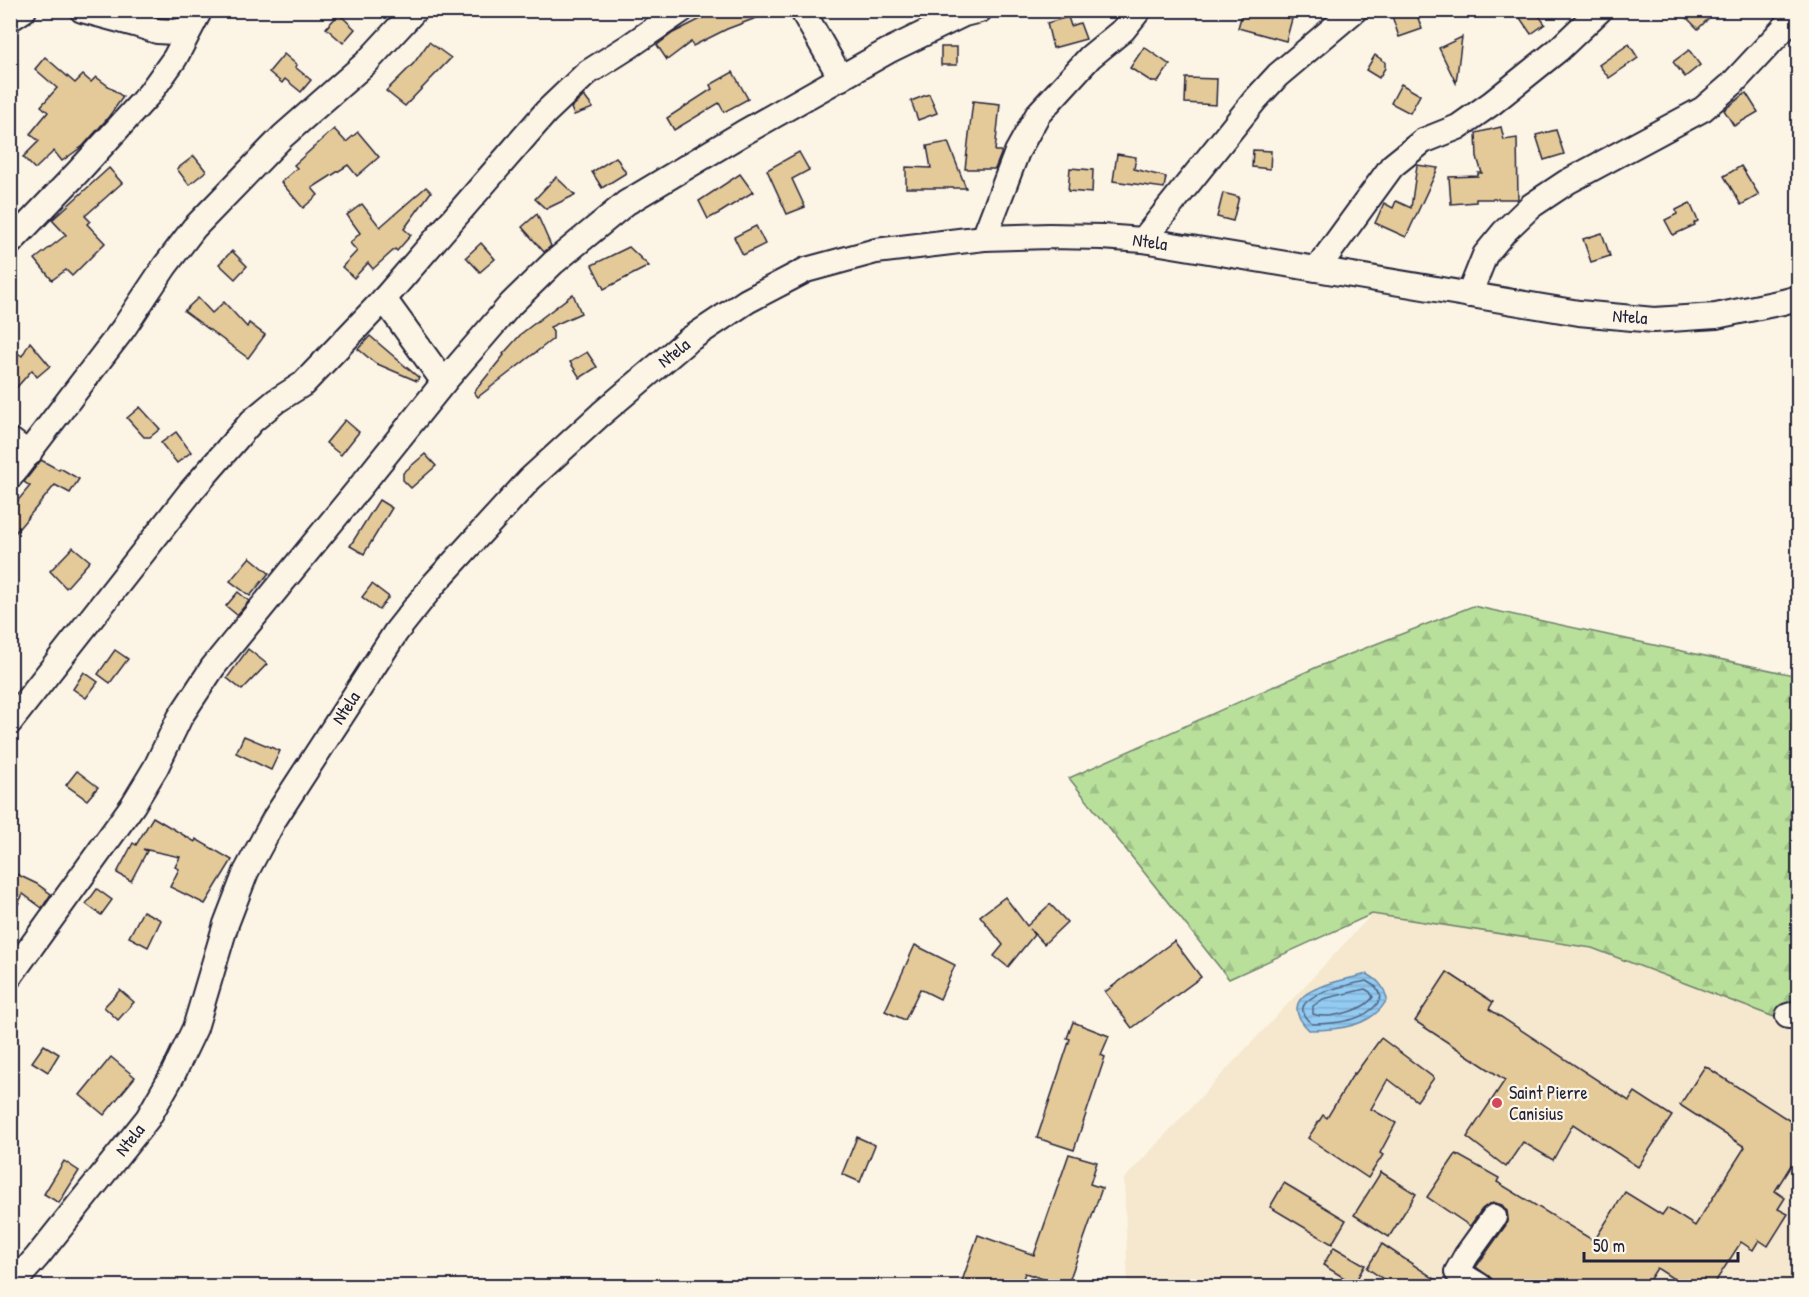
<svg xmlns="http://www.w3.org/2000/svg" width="1809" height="1297" viewBox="0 0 1809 1297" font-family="'Patrick Hand',sans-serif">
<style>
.built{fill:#f5e8ce}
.forest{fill:url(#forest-firs);stroke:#6e816b;stroke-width:1.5}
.water{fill:url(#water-rules);stroke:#6687a9;stroke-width:1.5}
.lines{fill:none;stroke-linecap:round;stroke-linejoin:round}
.shore{stroke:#506684;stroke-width:1.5}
.building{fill:#e4c999;stroke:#22223b;stroke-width:1.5}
.minor-casing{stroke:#22223b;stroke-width:28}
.minor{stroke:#fcf5e5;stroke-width:24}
.poi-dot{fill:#d1495b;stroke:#fcf5e5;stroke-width:2}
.labels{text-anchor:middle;stroke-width:4.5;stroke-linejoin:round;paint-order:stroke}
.street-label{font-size:18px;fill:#22223b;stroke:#fcf5e5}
.poi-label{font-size:18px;fill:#22223b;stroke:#fcf5e5;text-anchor:start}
</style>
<defs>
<pattern id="forest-firs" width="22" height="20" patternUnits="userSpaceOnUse" patternTransform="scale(1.5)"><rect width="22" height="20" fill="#b9e09b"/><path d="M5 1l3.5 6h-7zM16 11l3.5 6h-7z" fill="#9fc086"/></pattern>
<pattern id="water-rules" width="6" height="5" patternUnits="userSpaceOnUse" patternTransform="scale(1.5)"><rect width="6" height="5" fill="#94cbf2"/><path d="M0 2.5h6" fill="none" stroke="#7faed0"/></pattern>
</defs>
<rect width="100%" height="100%" fill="#fcf5e5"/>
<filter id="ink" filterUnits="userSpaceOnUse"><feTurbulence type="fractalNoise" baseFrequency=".0167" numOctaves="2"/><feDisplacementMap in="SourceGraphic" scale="12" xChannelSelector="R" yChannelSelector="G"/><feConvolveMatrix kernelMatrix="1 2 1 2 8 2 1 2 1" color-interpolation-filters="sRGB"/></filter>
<g filter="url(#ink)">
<path class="built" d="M1372 914 1592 948 1798 1026V1273L1796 1281 1790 1286H1128L1124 1179Z"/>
<path class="forest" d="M1473 606 1798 676V1026L1592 948 1372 914 1229 979 1069 778 1317 667Z"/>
<path class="water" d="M1367 974C1378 980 1384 986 1387 999 1373 1027 1338 1030 1309 1030 1268 990 1343 981 1367 974Z"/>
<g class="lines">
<g class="shore">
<path d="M1366 981 1376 987 1381 997C1371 1021 1334 1024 1312 1024 1277 996 1351 985 1366 981Z"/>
<path d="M1365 989 1370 992 1373 997C1364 1011 1327 1020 1313 1014V1006L1323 999Z"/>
</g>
</g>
<g class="building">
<path d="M718 10H720L722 14 731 10 772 12 727 29 693 46 691 42 667 60 657 45 673 33Z"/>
<path d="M1243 10H1260L1292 19 1286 41 1238 28Z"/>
<path d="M1390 10H1415L1422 29 1399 37Z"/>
<path d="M1532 10H1535L1545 24 1531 34 1520 18Z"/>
<path d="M1679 10H1717L1698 29Z"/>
<path d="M339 14 355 29 343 43 326 28Z"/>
<path d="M1068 17 1071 26 1080 23 1086 39 1053 48 1047 23Z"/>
<path d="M1462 37 1456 83 1439 48Z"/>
<path d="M429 42 451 58 405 106 386 91 414 63Z"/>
<path d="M1629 44 1638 58 1609 78 1599 65Z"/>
<rect x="941" y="47" width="16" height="18"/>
<path d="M1144 47 1170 65 1158 82H1152L1130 68Z"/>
<path d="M1689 50 1700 65 1685 77 1673 62Z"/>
<path d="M284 54 297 65 295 67 311 80 301 92 285 79 282 83 269 72Z"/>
<path d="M1375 55 1385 62V68L1379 78 1366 70Z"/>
<path d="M45 57 75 83 83 75 91 82 96 77 123 97 107 119 83 146 62 161 54 151 35 169 23 157 39 141 30 134 48 112 41 106 57 88 35 69Z"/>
<path d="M733 72 748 99 724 112 719 103 674 130 667 118 712 89 710 85Z"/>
<path d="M1186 78 1217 79 1216 105 1185 103Z"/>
<path d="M1401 84 1420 95 1410 113 1391 103Z"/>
<path d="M1746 93 1758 112 1734 126 1724 110Z"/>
<path d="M929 94 937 113 918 120 911 101Z"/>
<path d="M584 96 593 108 574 115 571 108Z"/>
<path d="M973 101 1000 104 995 151H1001V154L995 169H965Z"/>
<path d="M1501 127 1504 140 1517 138 1518 199H1476V202L1451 204 1449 177 1478 176V173H1482L1477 157 1476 133Z"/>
<path d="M334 129 346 142 358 132 379 157 357 176 348 165 312 188 318 195 303 208 281 182 297 168 294 165Z"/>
<path d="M1556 130 1564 154 1544 160 1536 135Z"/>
<path d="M948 142 966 188H906V167L931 168 927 146Z"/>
<path d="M1253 150 1271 151 1270 169 1252 167Z"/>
<path d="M799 152 809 170 792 179 805 207 787 214 767 170Z"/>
<path d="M1117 154 1136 157 1134 169 1166 177 1164 188 1113 181Z"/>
<path d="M194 156 206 171 189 185 177 169Z"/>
<path d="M616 157 626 173 602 188 592 172Z"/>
<path d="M1417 165 1438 168 1406 237 1375 223 1384 203 1393 208 1396 201 1411 208Z"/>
<path d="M1741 166 1759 195 1741 205 1724 176Z"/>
<path d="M109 168 122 183 85 216 90 221 87 224 105 243 72 276 66 270 52 280 35 259 66 235 52 220Z"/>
<path d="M1070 168 1093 170 1092 193 1068 191Z"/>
<path d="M740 174 753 192 721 212 708 219 699 201Z"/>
<path d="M556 177 575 195 546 209 535 199Z"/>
<path d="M426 187 431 192 404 229 411 235 397 251 395 249 373 269 368 263 354 278 342 267 357 251 350 243 360 233 347 215 362 204 380 227Z"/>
<path d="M1223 193 1239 197 1233 221 1217 217Z"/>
<path d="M1690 203 1698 221 1694 223 1695 225 1673 235 1665 220 1677 214 1676 210Z"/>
<path d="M537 214 551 246 544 252 522 227Z"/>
<path d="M756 226 765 244 743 255 734 237Z"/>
<path d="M1602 233 1610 256 1591 262 1583 239Z"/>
<path d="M481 243 495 259 480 272 466 257Z"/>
<path d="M629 247 649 266 604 289 592 265Z"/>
<path d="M232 251 247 266 235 279 219 264Z"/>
<path d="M573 294 581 313 550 327 553 332V339L478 397 474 392 504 355 503 354 522 333Z"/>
<path d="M198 298 212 313 224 302 247 327 249 323 265 335 248 358 184 311Z"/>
<path d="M370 336 419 378 417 381 375 363 358 349Z"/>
<path d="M30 342 50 366 37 377 32 370 10 395V348L22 356Z"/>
<path d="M587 352 597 367 580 378 570 362Z"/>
<path d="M140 407 160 429 150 437H144L127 418Z"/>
<path d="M345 420 359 432 341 455 326 443Z"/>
<path d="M176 432 191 452 177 463 161 443Z"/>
<path d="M425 454 436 466 411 488 403 480V473Z"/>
<path d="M41 460 59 470 60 468 79 479 70 493 55 485 10 539V510L30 486 24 482Z"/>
<path d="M379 500 392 508 364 554 350 546Z"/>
<path d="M73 547 90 561 66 588 50 571Z"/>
<path d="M250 557 269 573 250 596 230 581Z"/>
<path d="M372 584 389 597 379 610 362 597Z"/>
<path d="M238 592 249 601 237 615 226 606Z"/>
<path d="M248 649 267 664 242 690 227 678Z"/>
<path d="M115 650 128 659 110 683 98 674Z"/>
<path d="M84 672 98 682 86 698 73 689Z"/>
<path d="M244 736 280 751 271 770 236 753Z"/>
<path d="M77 771 98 787 87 800 66 785Z"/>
<path d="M153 817 195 842 196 839 232 860 205 904 170 887 179 869 175 867 180 857 143 849 147 851 131 881 117 873 133 843 136 845Z"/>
<path d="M10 871 37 884 51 894 42 908 23 894 10 921Z"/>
<path d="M97 889 112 900 101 915 86 904Z"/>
<path d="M1005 897 1027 926 1050 904 1067 922 1044 944 1030 929 1034 935 1008 967 994 956 1003 945 980 916Z"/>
<path d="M143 911 161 920 148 947 129 937Z"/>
<path d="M1174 941 1201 977 1132 1028 1105 992Z"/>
<path d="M915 945 955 965 940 999 920 989 905 1020 885 1011Z"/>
<path d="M1447 972 1493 1002 1489 1009 1629 1101 1635 1092 1672 1116 1638 1167 1573 1124 1553 1160 1523 1142 1506 1167 1467 1137 1505 1080 1415 1021Z"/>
<path d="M120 990 134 1002 118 1020 104 1007Z"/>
<path d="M1073 1022 1109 1036 1101 1055 1105 1057 1074 1150 1037 1138 1070 1039 1067 1038Z"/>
<path d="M1381 1038 1434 1078 1417 1101 1388 1079 1371 1109 1396 1123 1380 1153 1383 1155 1368 1178 1308 1138 1323 1115 1327 1118 1354 1073 1355 1074Z"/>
<path d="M44 1045 59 1054 48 1072 32 1062Z"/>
<path d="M111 1057 135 1077 104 1115 80 1095Z"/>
<path d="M1705 1066 1798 1126V1154L1775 1191 1785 1198 1778 1209 1788 1214 1768 1246 1759 1240 1753 1250 1741 1242 1712 1287H1686L1657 1268 1645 1287H1494L1492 1279 1476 1267 1506 1225 1508 1218 1507 1211 1502 1205 1495 1203 1489 1204 1482 1209 1470 1226 1427 1197 1456 1154 1499 1178 1497 1182 1594 1241 1625 1192 1662 1215 1667 1208 1695 1226 1745 1147 1680 1105Z"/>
<path d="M857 1137 875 1145 860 1182 842 1174Z"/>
<path d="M1069 1154 1097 1162 1090 1184 1102 1188 1067 1287 1025 1273 1020 1287H960L978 1235 1034 1255Z"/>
<path d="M64 1161 79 1171 59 1203 44 1194Z"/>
<path d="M1381 1172 1416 1194 1389 1237 1354 1215Z"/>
<path d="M1284 1183 1346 1220 1332 1244 1270 1207Z"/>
<path d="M1382 1244 1447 1287H1395L1367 1268Z"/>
<path d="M1334 1247 1365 1265 1354 1284 1323 1265Z"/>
</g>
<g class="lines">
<defs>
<g id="minor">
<path d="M82 10 138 25 157 31 174 32 189 29"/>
<path d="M802 10 841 78"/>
<path d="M10 19 24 10"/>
<path d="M984 238 1017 152 1038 114 1090 57 1123 30 1139 10"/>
<path d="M1143 240 1255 100 1278 75 1355 10"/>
<path d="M10 243 78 172 150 93 175 58 200 10"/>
<path d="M1317 269 1392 166 1423 141 1458 127 1492 103 1558 50 1600 10"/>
<path d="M1469 295 1485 255 1504 232 1531 206 1567 182 1703 109 1732 84 1798 13"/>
<path d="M384 299 444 382"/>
<path d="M10 440 29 454"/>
<path d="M10 477 123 329 165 266 194 228 283 136 366 63 415 10"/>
<path d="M10 722 192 490 252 421 276 401 303 384 384 299 546 112 587 73 628 47 682 10"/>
<path d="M10 976 133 805 156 767 180 717 213 667 356 492 444 382 511 304 553 263 626 203 743 133 888 51 964 14 980 10"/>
<path d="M1788 1016 1798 1013"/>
<path d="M11 1286 37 1257 148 1118 173 1074 195 1028 226 924 246 872 275 818 396 632 434 584 530 479 601 414 687 341 747 301 806 270 876 251 984 238 1049 236 1102 237 1143 240 1579 313 1654 320 1716 316 1783 302 1798 298"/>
<path d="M1480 1286 1457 1272 1466 1256 1494 1217"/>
</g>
</defs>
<use href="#minor" class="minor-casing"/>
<use href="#minor" class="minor"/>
</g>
</g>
<circle class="poi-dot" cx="1497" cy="1103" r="6"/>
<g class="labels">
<g class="street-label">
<text transform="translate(1150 242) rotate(8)" y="6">Ntela</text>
<text transform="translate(1630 317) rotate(4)" y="6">Ntela</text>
<text transform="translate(674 353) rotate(-39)" y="6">Ntela</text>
<text transform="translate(346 708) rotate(-57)" y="6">Ntela</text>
<text transform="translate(130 1140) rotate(-52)" y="6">Ntela</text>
</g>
<g class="poi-label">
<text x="1509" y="1099">Saint Pierre<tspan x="1509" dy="21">Canisius</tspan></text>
</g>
</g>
<rect width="1809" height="1297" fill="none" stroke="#fcf5e5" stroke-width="36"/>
<rect x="18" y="18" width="1773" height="1261" fill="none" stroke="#22223b" stroke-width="2" filter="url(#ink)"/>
<path d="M1584 1252v9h154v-9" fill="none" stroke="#22223b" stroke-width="3"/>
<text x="1593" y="1252" font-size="18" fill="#22223b" stroke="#fcf5e5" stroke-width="4.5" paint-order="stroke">50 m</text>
</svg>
